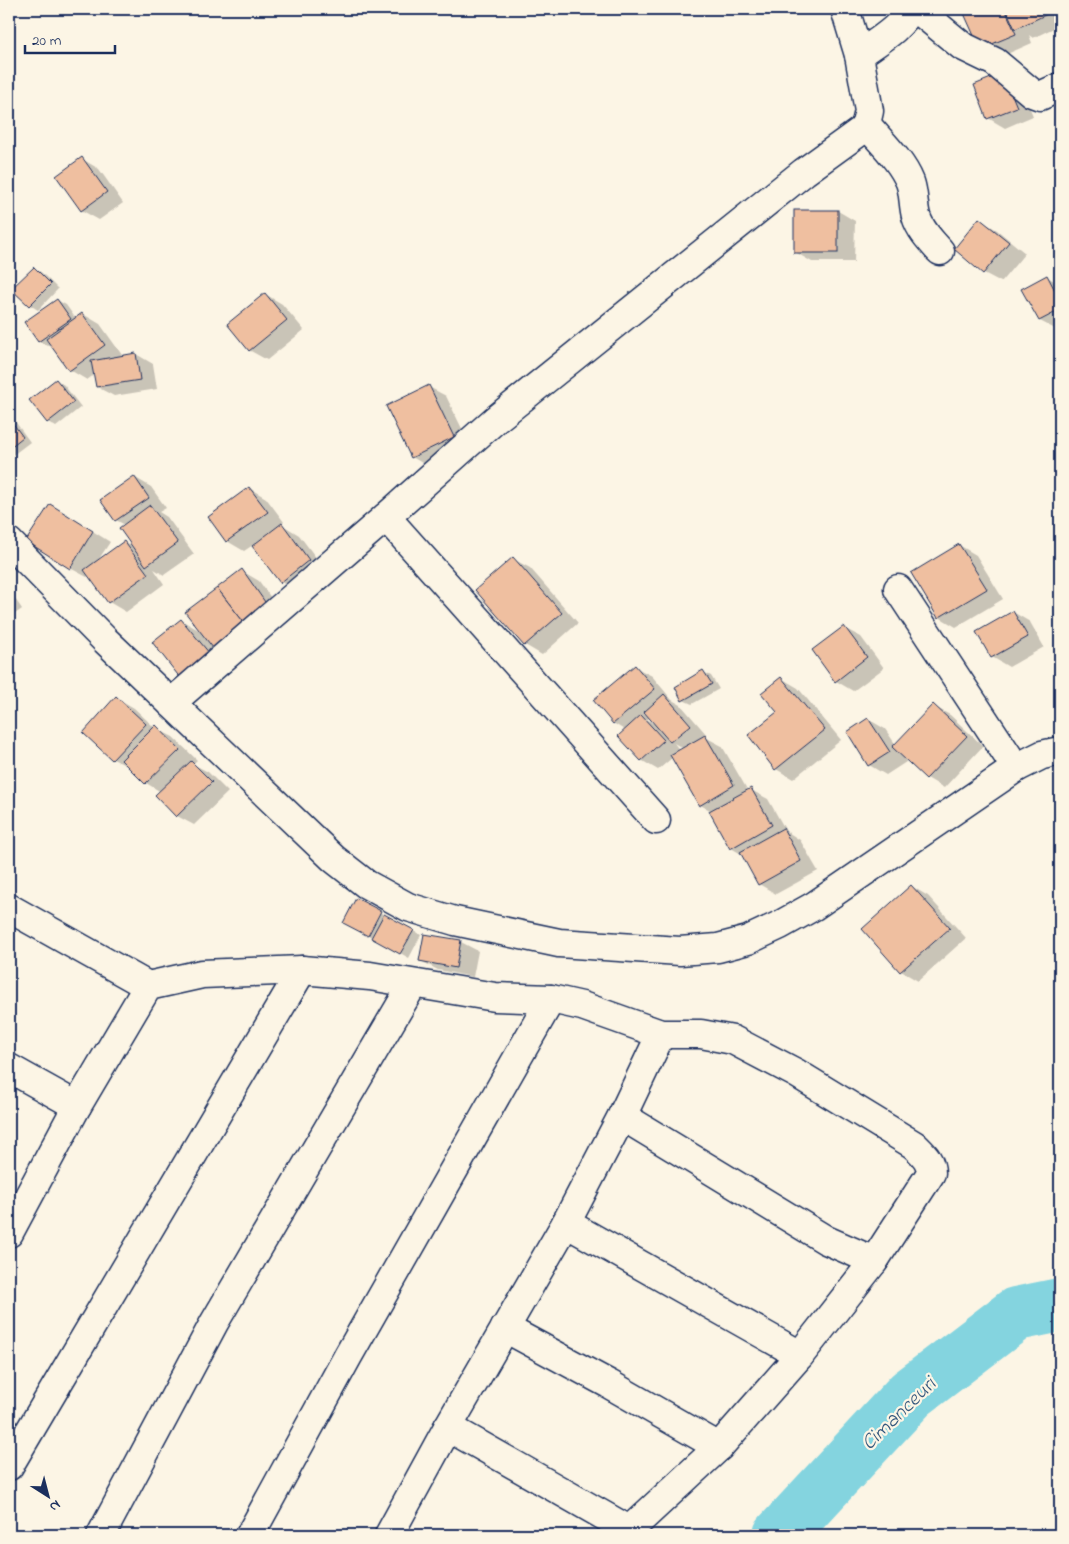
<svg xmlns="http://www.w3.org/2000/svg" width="1069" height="1544" viewBox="0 0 1069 1544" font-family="'Indie Flower',sans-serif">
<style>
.shadow{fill:#0003;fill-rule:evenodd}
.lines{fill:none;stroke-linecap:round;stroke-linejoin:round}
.river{stroke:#84d4df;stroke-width:54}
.building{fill:#efbfa0;stroke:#1b2f5e}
.street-casing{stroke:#1b2f5e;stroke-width:31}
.street{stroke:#fcf5e5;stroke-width:28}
.labels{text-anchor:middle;stroke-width:4.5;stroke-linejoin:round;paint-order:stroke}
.water-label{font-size:21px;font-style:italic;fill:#35587e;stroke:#fcf5e5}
</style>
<rect width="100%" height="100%" fill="#fcf5e5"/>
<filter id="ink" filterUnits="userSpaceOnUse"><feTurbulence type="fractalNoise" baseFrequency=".02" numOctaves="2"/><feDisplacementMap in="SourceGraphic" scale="10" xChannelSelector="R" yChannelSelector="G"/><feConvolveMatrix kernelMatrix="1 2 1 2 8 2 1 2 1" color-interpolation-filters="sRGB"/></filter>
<g filter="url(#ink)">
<g class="shadow">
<path d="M964 9H1060V25L1033 38 1029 35 1032 43 998 58 981 48Z"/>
<path d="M1020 84 1033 116 1005 128 988 118Z"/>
<path d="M82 159 99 169 123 203 99 220 81 210Z"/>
<path d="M838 211 855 221 854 262H812L795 252Z"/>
<path d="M980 220 997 230 1025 253 1001 282 984 273Z"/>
<path d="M34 268 42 273 58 289 38 310 30 305Z"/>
<path d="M1047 277 1060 284V329L1057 330 1040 321 1023 289Z"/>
<path d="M265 294 282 304 304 330 267 360 249 350Z"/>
<path d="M57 300 66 305 76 319 83 314 100 324 122 355 118 357 136 354 153 364 157 389 114 396 97 387 95 374 87 380 70 370 50 344 47 346 39 341Z"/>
<path d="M56 380 64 385 81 407 56 427 48 422Z"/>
<path d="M429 387 446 396 471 447 429 467 412 457Z"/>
<path d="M9 413 30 442 9 458Z"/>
<path d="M134 477 151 487 166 508 159 512 167 517 194 554 164 575 154 569 164 584 126 612 109 602 89 575 87 577 70 568 67 515 110 542 97 562 124 542 135 548 125 525 116 520 102 500Z"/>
<path d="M249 488 266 498 284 522 281 524 299 535 326 571 298 592 281 582 253 545 244 551 227 541 209 518Z"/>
<path d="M959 545 976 555 1003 599 956 627 939 617 912 573Z"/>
<path d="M513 559 530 568 578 623 542 655 525 645Z"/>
<path d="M242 571 259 581 288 622 235 662 216 651 231 671 203 693 181 620 202 632Z"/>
<path d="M9 590 22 609 9 618Z"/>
<path d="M1013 612 1030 622 1044 647 1009 667 992 657 978 632Z"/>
<path d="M844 628 861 637 884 668 853 691 836 681Z"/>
<path d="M635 667 652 676 672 700 681 705 707 735 705 737 722 746 748 791 751 790 768 799 786 831 800 840 818 871 776 894 759 884 743 855 731 848 712 811 700 805 673 757 658 770 641 760 626 731 613 723ZM650 717 657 725 647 720ZM674 743 684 749 680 751Z"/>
<path d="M703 672 711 676 719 689 692 704 683 700Z"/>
<path d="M781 678 798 688 841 740 793 779 776 769Z"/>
<path d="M117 698 134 708 155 728 173 737 197 760 193 764 208 772 228 792 194 825 177 816 161 792 146 783 131 768 113 759 84 732Z"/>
<path d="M933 706 950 715 983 746 944 788 927 778 904 757 906 762 886 775 869 765 868 719 885 729 896 745Z"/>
<path d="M911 886 928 896 966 938 918 981 901 971Z"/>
<path d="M357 900 421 935 409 958 345 922Z"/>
<path d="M425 935 461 942 478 951 473 977 438 970 421 961Z"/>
</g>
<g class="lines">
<path class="river" d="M780 1535 911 1394 1016 1314 1060 1305"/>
</g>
<g class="building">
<path d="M962 9H1005L1016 34 980 49Z"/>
<path d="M1006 9H1058L1015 29Z"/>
<path d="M1003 73 1017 107 987 119 974 85Z"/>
<path d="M82 157 107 192 81 211 56 176Z"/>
<rect x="794" y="210" width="44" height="43"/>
<path d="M979 218 1009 242 983 274 954 249Z"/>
<path d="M34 267 51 284 29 306 11 289Z"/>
<path d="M1047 275 1060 300V310L1039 321 1021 289Z"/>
<path d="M265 293 287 320 249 351 227 324Z"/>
<path d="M57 299 71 319 38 342 24 322Z"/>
<path d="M82 313 105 345 69 371 46 339Z"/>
<path d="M136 353 140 380 96 387 91 361Z"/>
<path d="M56 379 74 402 47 423 29 400Z"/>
<path d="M429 385 454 437 411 458 386 406Z"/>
<path d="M9 418 23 437 9 448Z"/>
<path d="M134 476 149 498 115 521 100 500Z"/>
<path d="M249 487 268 512 226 542 208 517Z"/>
<path d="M50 504 93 531 70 569 26 541Z"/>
<path d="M150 505 178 543 146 566 119 528Z"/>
<path d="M282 523 309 560 280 583 252 546Z"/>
<path d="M124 541 148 574 108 603 84 570Z"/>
<path d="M959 544 987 589 938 618 911 573Z"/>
<path d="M513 557 562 613 524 646 475 590Z"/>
<path d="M242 569 272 612 249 629 217 588Z"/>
<path d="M217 588 249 629 217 653 185 612Z"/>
<path d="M1013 611 1028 637 991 658 976 632Z"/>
<path d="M181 619 215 660 185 684 152 642Z"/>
<path d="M844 626 867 657 835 682 812 650Z"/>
<path d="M635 665 655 689 613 724 593 700Z"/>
<path d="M703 670 712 684 682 701 675 687Z"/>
<path d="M781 677 825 730 775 770 748 735 777 712 761 693Z"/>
<path d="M664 694 691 725 670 742 644 712Z"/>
<path d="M116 696 146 724 112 760 83 733Z"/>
<path d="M933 704 967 736 926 779 892 747Z"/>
<path d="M641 715 664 740 641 761 618 736Z"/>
<path d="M868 718 890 752 868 766 847 732Z"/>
<path d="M156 725 180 750 145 784 121 760Z"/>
<path d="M705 735 734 785 699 806 670 755Z"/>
<path d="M191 761 212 782 176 817 155 795Z"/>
<path d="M751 788 772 825 730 849 709 811Z"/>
<path d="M783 828 801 861 758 885 740 852Z"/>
<path d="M911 885 950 928 900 972 862 929Z"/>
<path d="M356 898 381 911 368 936 343 923Z"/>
<path d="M384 914 414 930 400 954 371 938Z"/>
<path d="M424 934 461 940 456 968 419 961Z"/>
</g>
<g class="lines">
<defs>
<g id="street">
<path d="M917 9 962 46 995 62 1032 93 1040 96 1060 87"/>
<path d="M859 55C875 43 903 27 910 9"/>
<path d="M866 124C881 142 901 160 910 182 914 193 913 205 916 216 920 230 931 241 940 251"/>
<path d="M386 517 656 820"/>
<path d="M9 542 106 641 334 859 366 884 408 907 455 921 559 943 680 951 718 948 748 940 780 925 814 906 1016 768 1042 755 1060 751"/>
<path d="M898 589 1016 768"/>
<path d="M171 703 386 517 495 420 804 172 862 130 866 124 869 111 859 55 845 9"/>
<path d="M9 908 148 986"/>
<path d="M9 1068 77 1106"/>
<path d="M622 1116 826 1240 874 1261 800 1355"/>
<path d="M566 1223 800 1355 719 1447 624 1535"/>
<path d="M9 1233 77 1106 148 986 202 974 302 970 370 976 495 997 551 999 582 1006 661 1034H701L733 1040 796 1073 914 1145C923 1154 931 1160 931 1173L874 1261"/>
<path d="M505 1328 609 1384 719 1447"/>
<path d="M448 1427 629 1530"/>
<path d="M9 1466 302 970"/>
<path d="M101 1535 214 1323 413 984"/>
<path d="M250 1535 348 1356 551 999"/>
<path d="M389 1535 448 1427 566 1223 622 1116 661 1034"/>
</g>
</defs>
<use href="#street" class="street-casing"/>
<use href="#street" class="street"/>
</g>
</g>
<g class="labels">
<g class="water-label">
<text transform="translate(898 1413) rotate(-44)" y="7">Cimanceuri</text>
</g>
</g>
<rect width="1069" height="1544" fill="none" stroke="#fcf5e5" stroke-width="30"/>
<rect x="15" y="15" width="1039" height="1514" fill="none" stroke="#1b2f5e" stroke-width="2" filter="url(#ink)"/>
<g transform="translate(48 1496) rotate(144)" stroke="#fcf5e5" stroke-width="4" paint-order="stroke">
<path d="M0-4L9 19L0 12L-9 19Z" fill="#1b2f5e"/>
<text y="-8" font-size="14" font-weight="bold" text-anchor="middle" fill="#1b2f5e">N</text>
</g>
<path d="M25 45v8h90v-8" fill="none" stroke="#1b2f5e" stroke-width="2.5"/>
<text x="32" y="45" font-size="15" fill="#1b2f5e" stroke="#fcf5e5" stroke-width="4" paint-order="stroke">20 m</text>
</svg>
